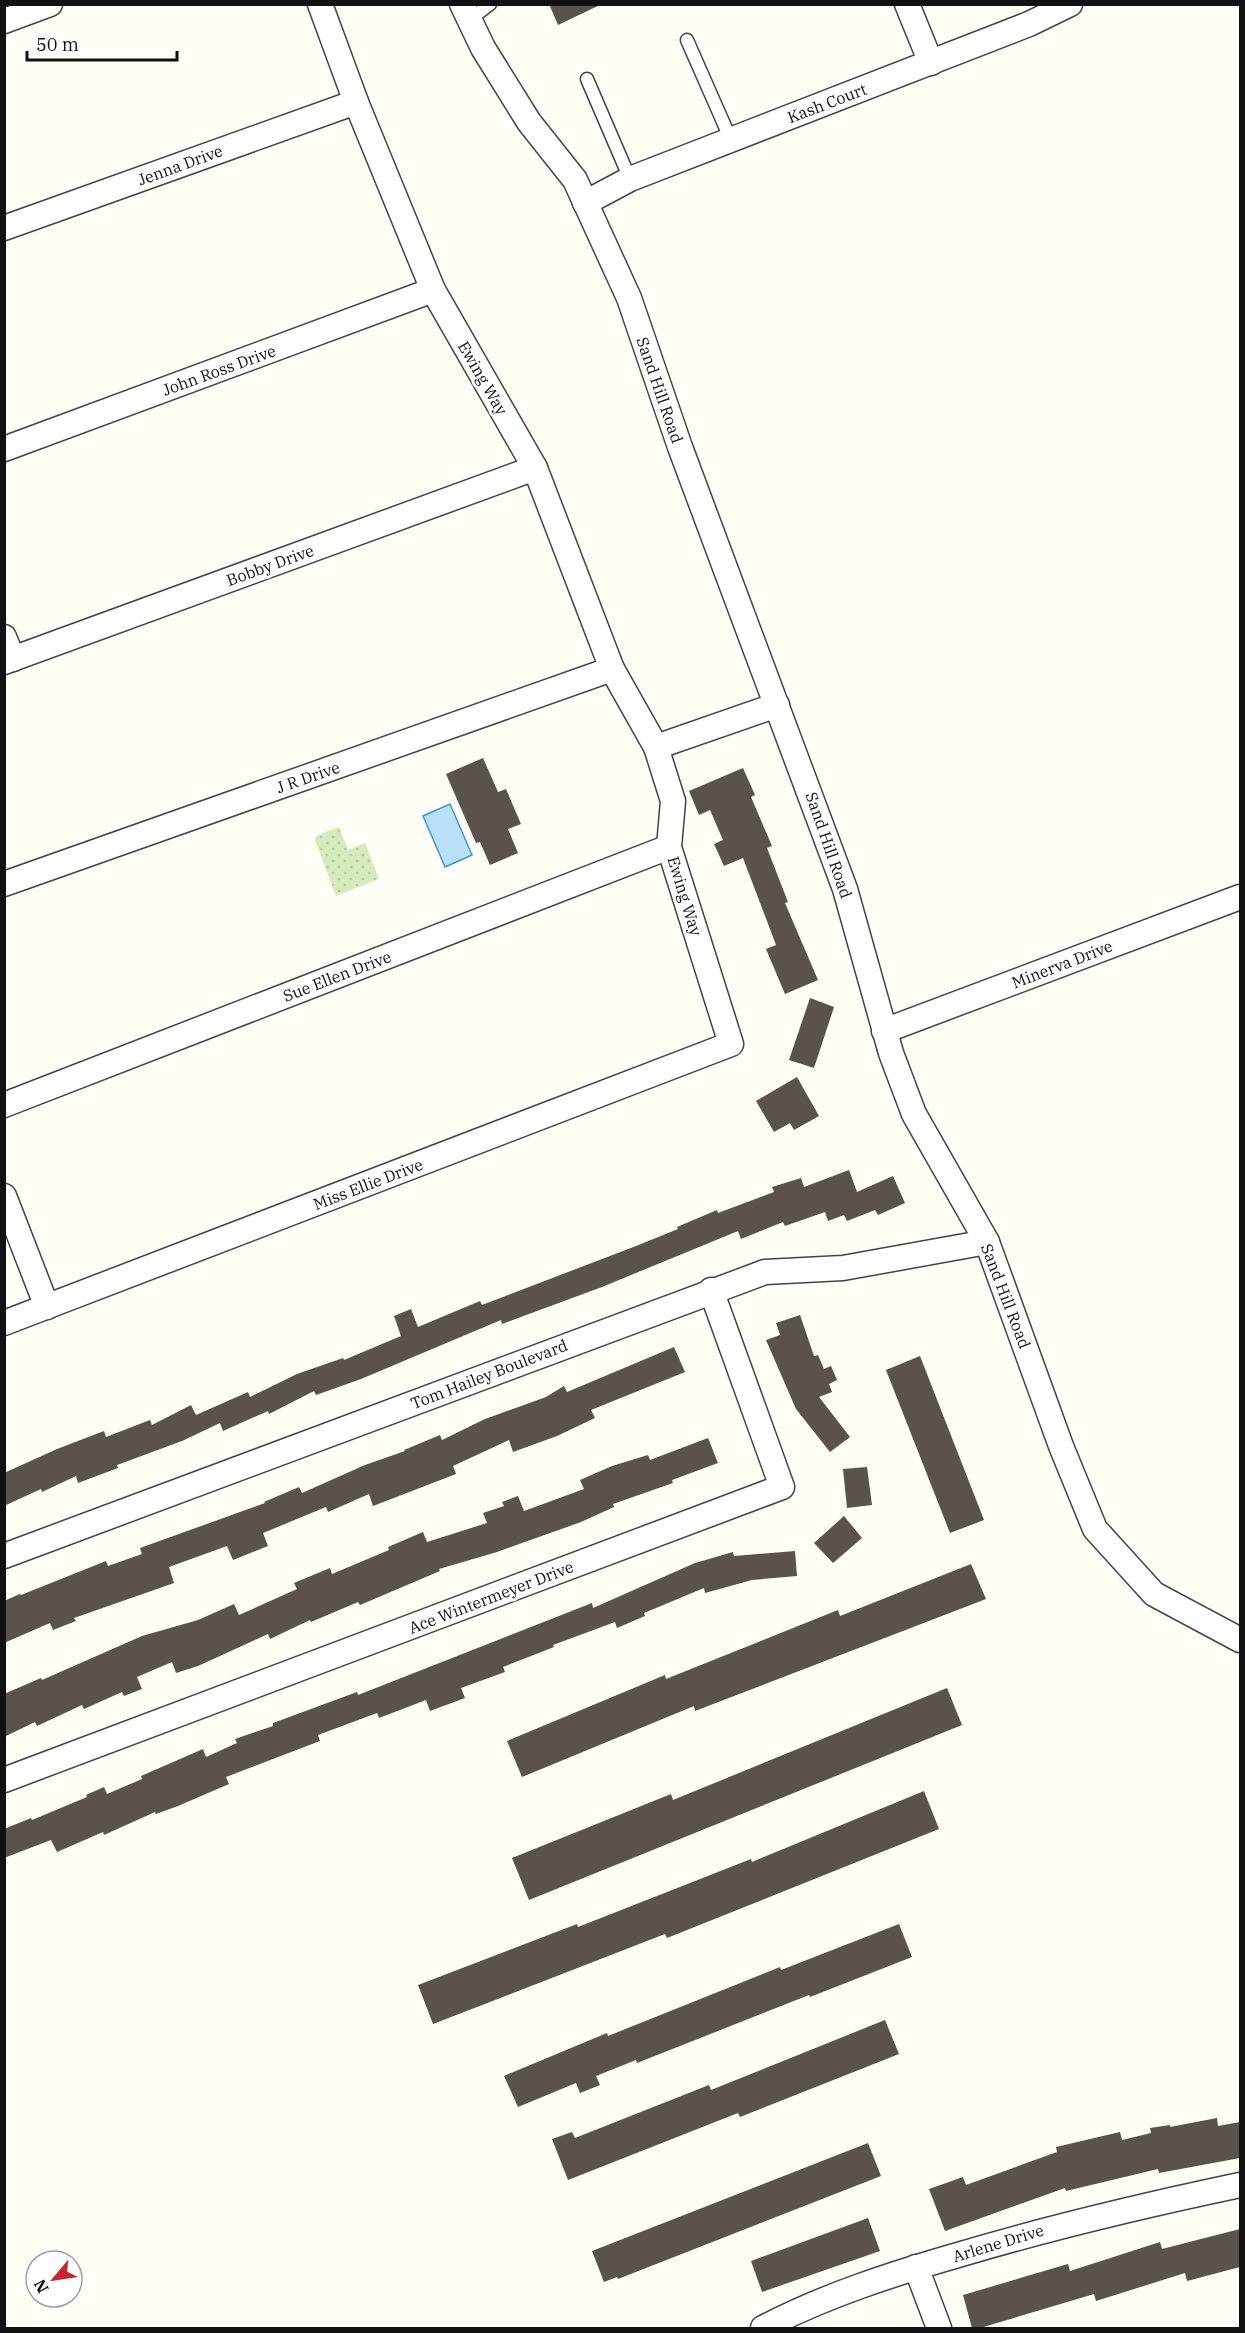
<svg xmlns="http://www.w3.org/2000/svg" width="1245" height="2333" viewBox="0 0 1245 2333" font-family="'IBM Plex Serif',serif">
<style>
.park{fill:url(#park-dots)}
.water{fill:#b9e0f7;stroke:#3f96cf;stroke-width:1.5}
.building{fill:#5a524d}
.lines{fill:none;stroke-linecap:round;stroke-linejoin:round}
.lane-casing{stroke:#444;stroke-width:15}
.street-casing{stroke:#444;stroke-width:27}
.lane{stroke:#fff;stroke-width:12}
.street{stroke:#fff;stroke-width:24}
.labels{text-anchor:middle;stroke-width:6;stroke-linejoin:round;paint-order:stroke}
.street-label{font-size:16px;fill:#111;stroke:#fff}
</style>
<defs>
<pattern id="park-dots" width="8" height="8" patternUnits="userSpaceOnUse" patternTransform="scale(1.5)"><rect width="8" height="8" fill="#d5ebbd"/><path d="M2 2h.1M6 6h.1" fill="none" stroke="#b6c8a1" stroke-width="1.8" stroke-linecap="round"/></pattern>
</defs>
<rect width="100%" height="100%" fill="#fffdf5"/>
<path class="park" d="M339 827 348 850 365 843 379 879 336 896 315 840 316 836Z"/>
<path class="water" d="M450 804 472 855 445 867 423 816Z"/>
<g class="building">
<path d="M549 4H602L558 25Z"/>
<path d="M483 758 498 792 506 789 521 824 508 829 518 853 490 865 480 842 476 843 446 774Z"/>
<path d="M743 768 755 795 751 797 772 846 767 848 788 902 785 903 818 980 785 994 766 949 776 945 743 858 724 866 714 844 723 840 710 810 699 815 689 791Z"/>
<path d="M810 998 834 1007 814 1068 789 1060Z"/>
<path d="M797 1077 819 1116 794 1130 790 1123 774 1132 756 1101Z"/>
<path d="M849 1170 857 1192 893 1176 905 1203 878 1215 875 1210 847 1221 844 1215 828 1221 825 1212 785 1226 783 1222 741 1239 738 1231 602 1287 502 1324 501 1320 361 1379 316 1395 314 1391 269 1414 268 1411 223 1431 220 1423 182 1441 117 1465 118 1468 78 1483 76 1476 42 1492 41 1489 4 1506V1473L57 1449 104 1431 106 1437 150 1420 152 1425 191 1405 196 1415 248 1392 250 1397 297 1374 343 1358 344 1360 401 1336 394 1316 411 1309 418 1327 480 1301 482 1305 636 1246 678 1229 677 1227 717 1210 718 1213 774 1192 772 1187 801 1178 804 1187Z"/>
<path d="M800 1315 814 1356 818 1355 824 1369 831 1366 837 1380 829 1384 832 1392 819 1397 850 1437 830 1452 796 1409 766 1340 780 1335 776 1323Z"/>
<path d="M674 1347 685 1372 591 1410 595 1418 557 1436 513 1452 509 1440 453 1466 456 1474 373 1506 369 1494 328 1512 326 1507 263 1533 268 1546 233 1560 227 1546 169 1567 174 1583 74 1618 76 1621 53 1630 50 1623 4 1643V1601L20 1594 21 1595 106 1561 108 1566 142 1554 140 1548 265 1503 264 1502 299 1487 302 1493 365 1465 405 1451 404 1450 440 1435 442 1440 485 1419 546 1397 564 1386 567 1392Z"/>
<path d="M920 1356 984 1520 950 1533 886 1370Z"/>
<path d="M708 1438 718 1463 672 1480 673 1483 613 1504 614 1507 581 1522 497 1552 439 1569 440 1571 360 1605 358 1602 311 1622 310 1620 270 1639 268 1634 198 1666 176 1673 172 1662 137 1677 142 1689 124 1696 122 1692 84 1709 82 1705 37 1726 35 1722 4 1737V1694L41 1678 42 1680 142 1636 198 1620 234 1604 239 1615 297 1589 294 1583 330 1568 332 1574 389 1550 388 1547 423 1532 427 1542 487 1523 483 1513 504 1506 502 1502 518 1496 524 1511 584 1489 580 1480 612 1466 648 1455 650 1460Z"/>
<path d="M867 1467 872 1505 847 1508 843 1469Z"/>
<path d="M844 1516 862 1538 833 1563 814 1543Z"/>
<path d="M795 1551 797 1576 752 1580 705 1593 704 1588 644 1613 645 1616 617 1628 615 1622 553 1645 554 1647 503 1667 505 1672 461 1688 465 1698 430 1711 426 1700 379 1718 377 1713 318 1735 320 1741 226 1777 229 1784 178 1806 156 1814 155 1812 104 1835 103 1832 57 1852 51 1840 4 1858V1829L31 1818 32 1820 87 1797 86 1795 104 1787 107 1794 142 1779 141 1776 203 1749 206 1757 237 1743 235 1739 273 1726V1723L357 1692 358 1695 592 1603 593 1608 695 1563 733 1552 734 1556Z"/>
<path d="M971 1564 986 1599 695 1711 694 1706 522 1777 507 1741 665 1675 666 1679 838 1610 840 1616Z"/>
<path d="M947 1688 962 1725 529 1900 512 1858 671 1794 673 1800Z"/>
<path d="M924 1791 939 1829 667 1938 665 1934 433 2024 418 1985 577 1924 578 1927 751 1859 752 1862Z"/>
<path d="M899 1924 912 1957 810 1997 809 1995 637 2063 636 2060 596 2076 600 2085 580 2093 576 2083 518 2107 504 2076 607 2033 608 2036 780 1967 781 1970Z"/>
<path d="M885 2020 899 2054 740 2117 738 2113 568 2180 552 2139 572 2132 575 2138 709 2085 711 2090Z"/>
<path d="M1217 2118 1218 2126 1240 2122V2158L1159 2173 1158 2169 1066 2191 1065 2188 945 2231 929 2189 963 2177 966 2185 1057 2152 1056 2147 1120 2132 1122 2140 1151 2133 1150 2128 1170 2125V2127Z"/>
<path d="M868 2143 881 2176 618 2279 617 2277 604 2282 592 2251Z"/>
<path d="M868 2218 880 2251 762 2292 751 2261Z"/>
<path d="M1240 2229V2267L1187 2281 1185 2273 1096 2301 1094 2294 980 2328H972L963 2295 1068 2264 1070 2271 1160 2242 1162 2249Z"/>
</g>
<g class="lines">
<defs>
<g id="lane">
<path d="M469 20 490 4"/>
<path d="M687 40 731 140"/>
<path d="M587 79 630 179"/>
</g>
<g id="street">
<path d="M462 4 483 48 529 122 575 180 629 298 680 447 845 889 891 1053 914 1114 987 1242 1061 1446 1095 1529 1154 1594 1240 1640"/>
<path d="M907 4 931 63"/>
<path d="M4 21 50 4"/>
<path d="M585 203 630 179 1029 24 1070 4"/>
<path d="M4 228 356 102"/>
<path d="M4 449 433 290"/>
<path d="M4 637 13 659"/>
<path d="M4 662 535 468"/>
<path d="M656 747 777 705"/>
<path d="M4 884 612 669"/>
<path d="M884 1031 1240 897"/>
<path d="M4 1105 669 847"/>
<path d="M4 1196 47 1307"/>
<path d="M4 1323 731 1044 669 847 673 801 656 747 612 669 535 468 433 290 356 102 320 4"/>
<path d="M4 1556 765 1272 843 1268 987 1242"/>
<path d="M4 1780 782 1487 711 1290"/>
<path d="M916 2267 939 2328"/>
<path d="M763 2328C824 2296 892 2274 958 2255 1052 2227 1145 2205 1240 2185"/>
</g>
</defs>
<use href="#lane" class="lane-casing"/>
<use href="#street" class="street-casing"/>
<use href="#lane" class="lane"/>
<use href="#street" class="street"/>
</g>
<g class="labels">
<g class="street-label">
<text transform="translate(827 103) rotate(-21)" y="6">Kash Court</text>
<text transform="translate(180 165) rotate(-20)" y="6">Jenna Drive</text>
<text transform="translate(219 370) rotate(-20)" y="6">John Ross Drive</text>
<text transform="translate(483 378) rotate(60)" y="6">Ewing Way</text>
<text transform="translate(660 390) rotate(71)" y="6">Sand Hill Road</text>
<text transform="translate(270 565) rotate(-20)" y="6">Bobby Drive</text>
<text transform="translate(308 777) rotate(-19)" y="6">J R Drive</text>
<text transform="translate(829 845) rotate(71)" y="6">Sand Hill Road</text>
<text transform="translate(685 896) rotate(73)" y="6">Ewing Way</text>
<text transform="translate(1062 964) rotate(-21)" y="6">Minerva Drive</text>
<text transform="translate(337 976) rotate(-21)" y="6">Sue Ellen Drive</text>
<text transform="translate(368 1184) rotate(-21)" y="6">Miss Ellie Drive</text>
<text transform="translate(1006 1296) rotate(69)" y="6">Sand Hill Road</text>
<text transform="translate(489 1374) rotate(-21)" y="6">Tom Hailey Boulevard</text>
<text transform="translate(491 1597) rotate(-21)" y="6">Ace Wintermeyer Drive</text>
<text transform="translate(998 2243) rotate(-17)" y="6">Arlene Drive</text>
</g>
</g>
<rect width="1245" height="2333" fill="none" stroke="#111111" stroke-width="12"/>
<g transform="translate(54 2279) rotate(241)"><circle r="28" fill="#ffffff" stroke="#a0a0a0" stroke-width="1.5"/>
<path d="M0-4.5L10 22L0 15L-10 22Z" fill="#c4262e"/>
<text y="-9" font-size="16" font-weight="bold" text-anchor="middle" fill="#111111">N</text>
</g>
<path d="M27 51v9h150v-9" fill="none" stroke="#111111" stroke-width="3"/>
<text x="36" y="51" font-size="18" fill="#111111" stroke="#ffffff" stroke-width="4.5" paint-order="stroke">50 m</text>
</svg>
